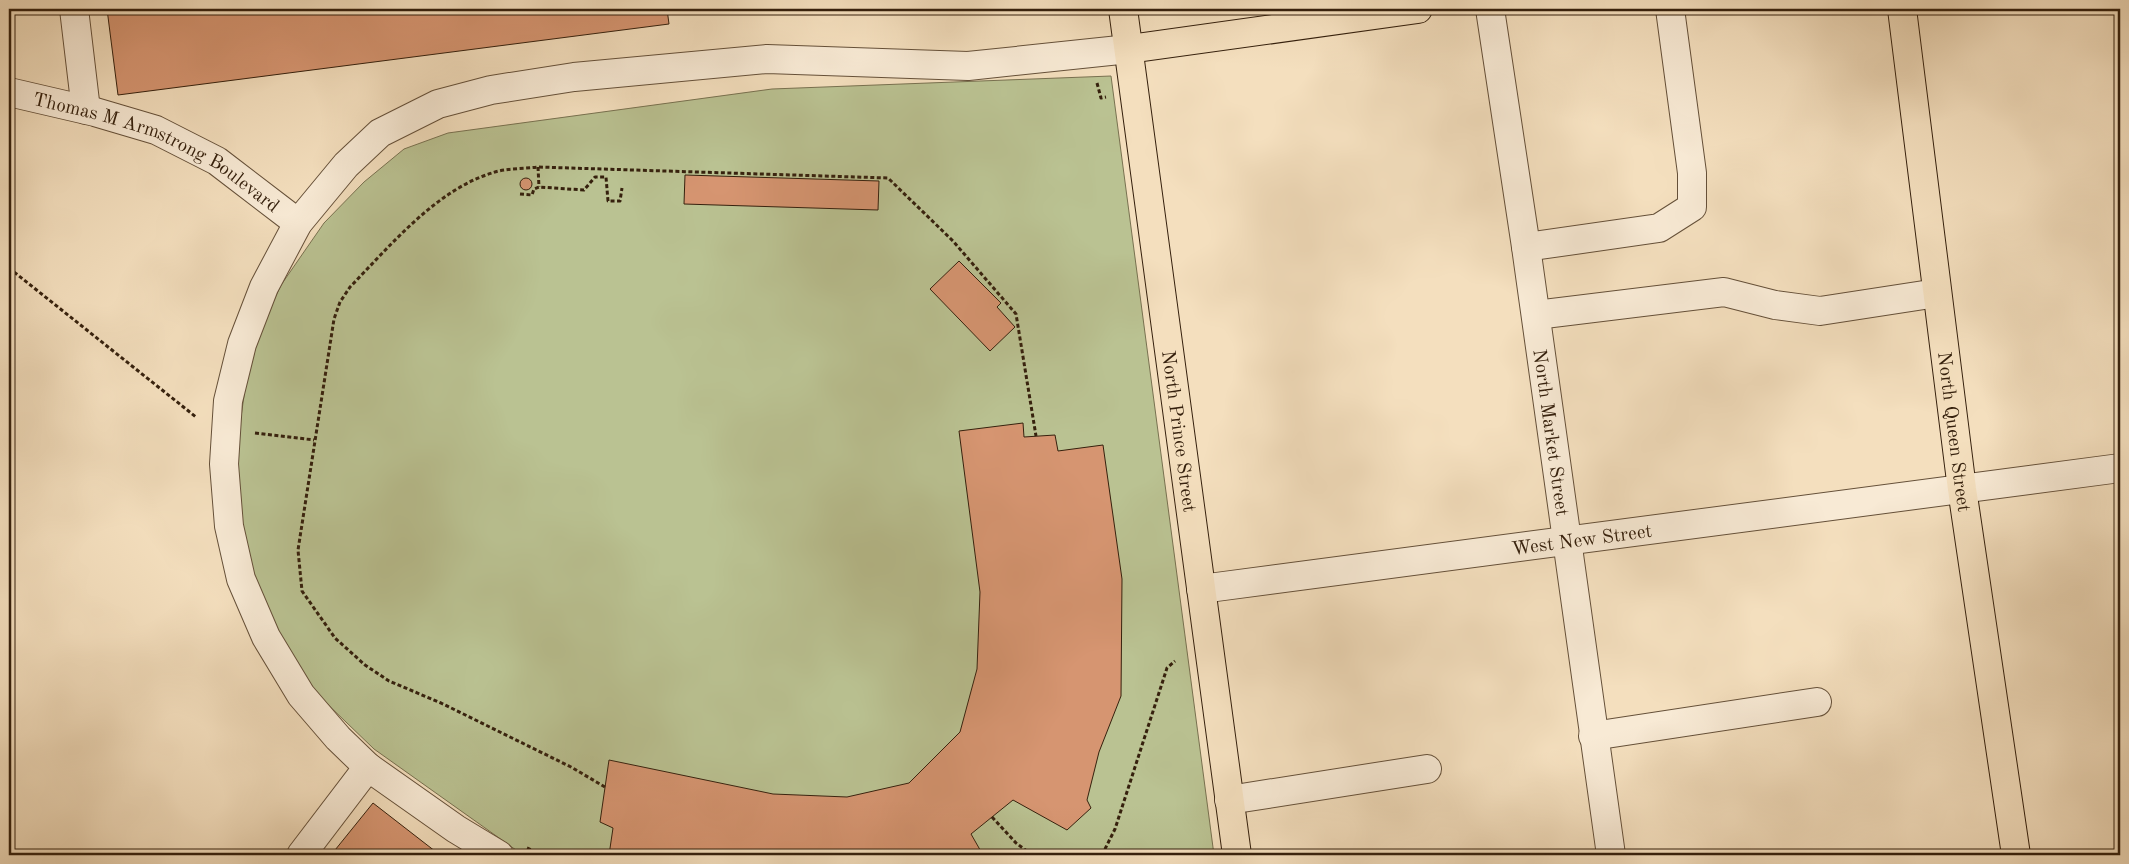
<svg xmlns="http://www.w3.org/2000/svg" width="2129" height="864" viewBox="0 0 2129 864" font-family="'Old Standard TT',serif">
<style>
.green{fill:#bac292;stroke:#787150}
.building{fill:#d69571;stroke:#35200d}
.lines{fill:none;stroke-linecap:round;stroke-linejoin:round}
.minor-casing{stroke:#655039;stroke-width:30}
.major-casing{stroke:#35200d;stroke-width:30}
.highway-casing{stroke:#35200d;stroke-width:30}
.path{stroke:#35200d;stroke-width:3;stroke-dasharray:4 2.5;stroke-linecap:butt}
.minor{stroke:#f8ead5;stroke-width:28}
.major{stroke:#f4dfbe;stroke-width:28}
.highway{stroke:#f4dfbe;stroke-width:28}
.labels{text-anchor:middle;stroke-width:4.5;stroke-linejoin:round;paint-order:stroke}
.street-label{font-size:19px;fill:#35200d;stroke:#f8ead5}
</style>
<rect width="100%" height="100%" fill="#f4dfbe"/>
<filter id="stains"><feTurbulence type="fractalNoise" baseFrequency=".004" numOctaves="4"/><feColorMatrix values="0 0 0 0 .2 0 0 0 0 .09 0 0 0 0 .02 0 0 0 .5 -.17"/></filter>
<radialGradient id="worn" r=".72"><stop offset=".6" stop-color="#630" stop-opacity="0"/><stop offset="1" stop-color="#630" stop-opacity=".3"/></radialGradient>
<path class="green" d="M1111 76 1214 855H523L374 749 319 696 274 630 252 580 241 517 238 475 239 431 246 382 261 328 281 285 324 223 364 182 404 149 448 133 772 89Z"/>
<g class="building">
<path d="M107 9H667L669 24 118 95Z"/>
<path d="M685 175 879 181 878 210 684 204Z"/>
<circle cx="526" cy="184" r="6"/>
<path d="M959 261 1001 303 997 307 1015 327 990 351 930 289Z"/>
<path d="M1023 423 1024 437 1055 435 1058 451 1103 445 1122 579 1121 696 1099 752 1087 800 1091 808 1067 830 1013 800 971 834 983 855H609L613 828 600 822 609 760 773 794 847 797 909 783 960 732 977 669 980 592 959 431Z"/>
<path d="M373 803 440 855H331Z"/>
</g>
<g class="lines">
<defs>
<g id="minor">
<path d="M74 9 86 110"/>
<path id="s1" d="M1490 9 1526 247 1611 855"/>
<path id="s2" d="M9 92 95 112 156 130 217 161 298 223"/>
<path d="M1526 247 1659 228 1692 207V173L1670 9"/>
<path d="M1536 315 1724 292 1775 305 1820 311 1937 293"/>
<path id="s3" d="M1201 589 2120 468"/>
<path d="M1593 736 1817 702"/>
<path d="M1229 800 1427 769"/>
<path d="M301 855 368 767"/>
<path d="M499 855 456 829 368 767 338 738 301 695 266 637 241 579 229 526 224 464 228 401 242 344 264 287 298 223 346 165 380 133 438 104 491 90 574 77 767 59 968 66 1129 49"/>
</g>
<g id="major">
<path id="s4" d="M1902 9 1962 489 2016 855"/>
<path d="M1129 49 1418 9"/>
</g>
<g id="highway">
<path id="s5" d="M1123 9 1237 855"/>
</g>
</defs>
<use href="#minor" class="minor-casing"/>
<use href="#major" class="major-casing"/>
<use href="#highway" class="highway-casing"/>
<g class="path">
<path d="M1097 83 1101 98 1106 97"/>
<path d="M538 167 539 187"/>
<path d="M520 194 532 195 534 189 539 187 584 190 595 177H606L608 201H620L622 188"/>
<path d="M9 268 196 417"/>
<path d="M255 433 314 440"/>
<path d="M605 787 571 767 441 703 389 681 365 665 335 638 302 591 298 550 334 319 340 302 350 287C390 246 436 190 492 173 506 168 523 169 538 167L888 178 953 241 1016 314 1036 436"/>
<path d="M992 817 1016 843 1032 855"/>
<path d="M527 848 544 855"/>
<path d="M1102 855 1115 829 1167 668 1175 661"/>
</g>
<use href="#minor" class="minor"/>
<use href="#major" class="major"/>
<use href="#highway" class="highway"/>
</g>
<g class="labels">
<g class="street-label">
<text dy="7" stroke="none"><textPath href="#s2" startOffset="161">Thomas M Armstrong Boulevard</textPath></text>
<text dy="7" stroke="none"><textPath href="#s5" startOffset="426">North Prince Street</textPath></text>
<text dy="7" stroke="none"><textPath href="#s1" startOffset="428">North Market Street</textPath></text>
<text dy="7" stroke="none"><textPath href="#s4" startOffset="426">North Queen Street</textPath></text>
<text dy="7" stroke="none"><textPath href="#s3" startOffset="384">West New Street</textPath></text>
</g>
</g>
<rect width="2129" height="864" fill="none" stroke="#f4dfbe" stroke-width="30"/>
<rect x="10" y="10" width="2109" height="844" fill="none" stroke="#35200d" stroke-width="2.5"/>
<rect x="15" y="15" width="2099" height="834" fill="none" stroke="#35200d"/>
<rect width="100%" height="100%" filter="url(#stains)"/>
<rect width="100%" height="100%" fill="url(#worn)"/>
</svg>
